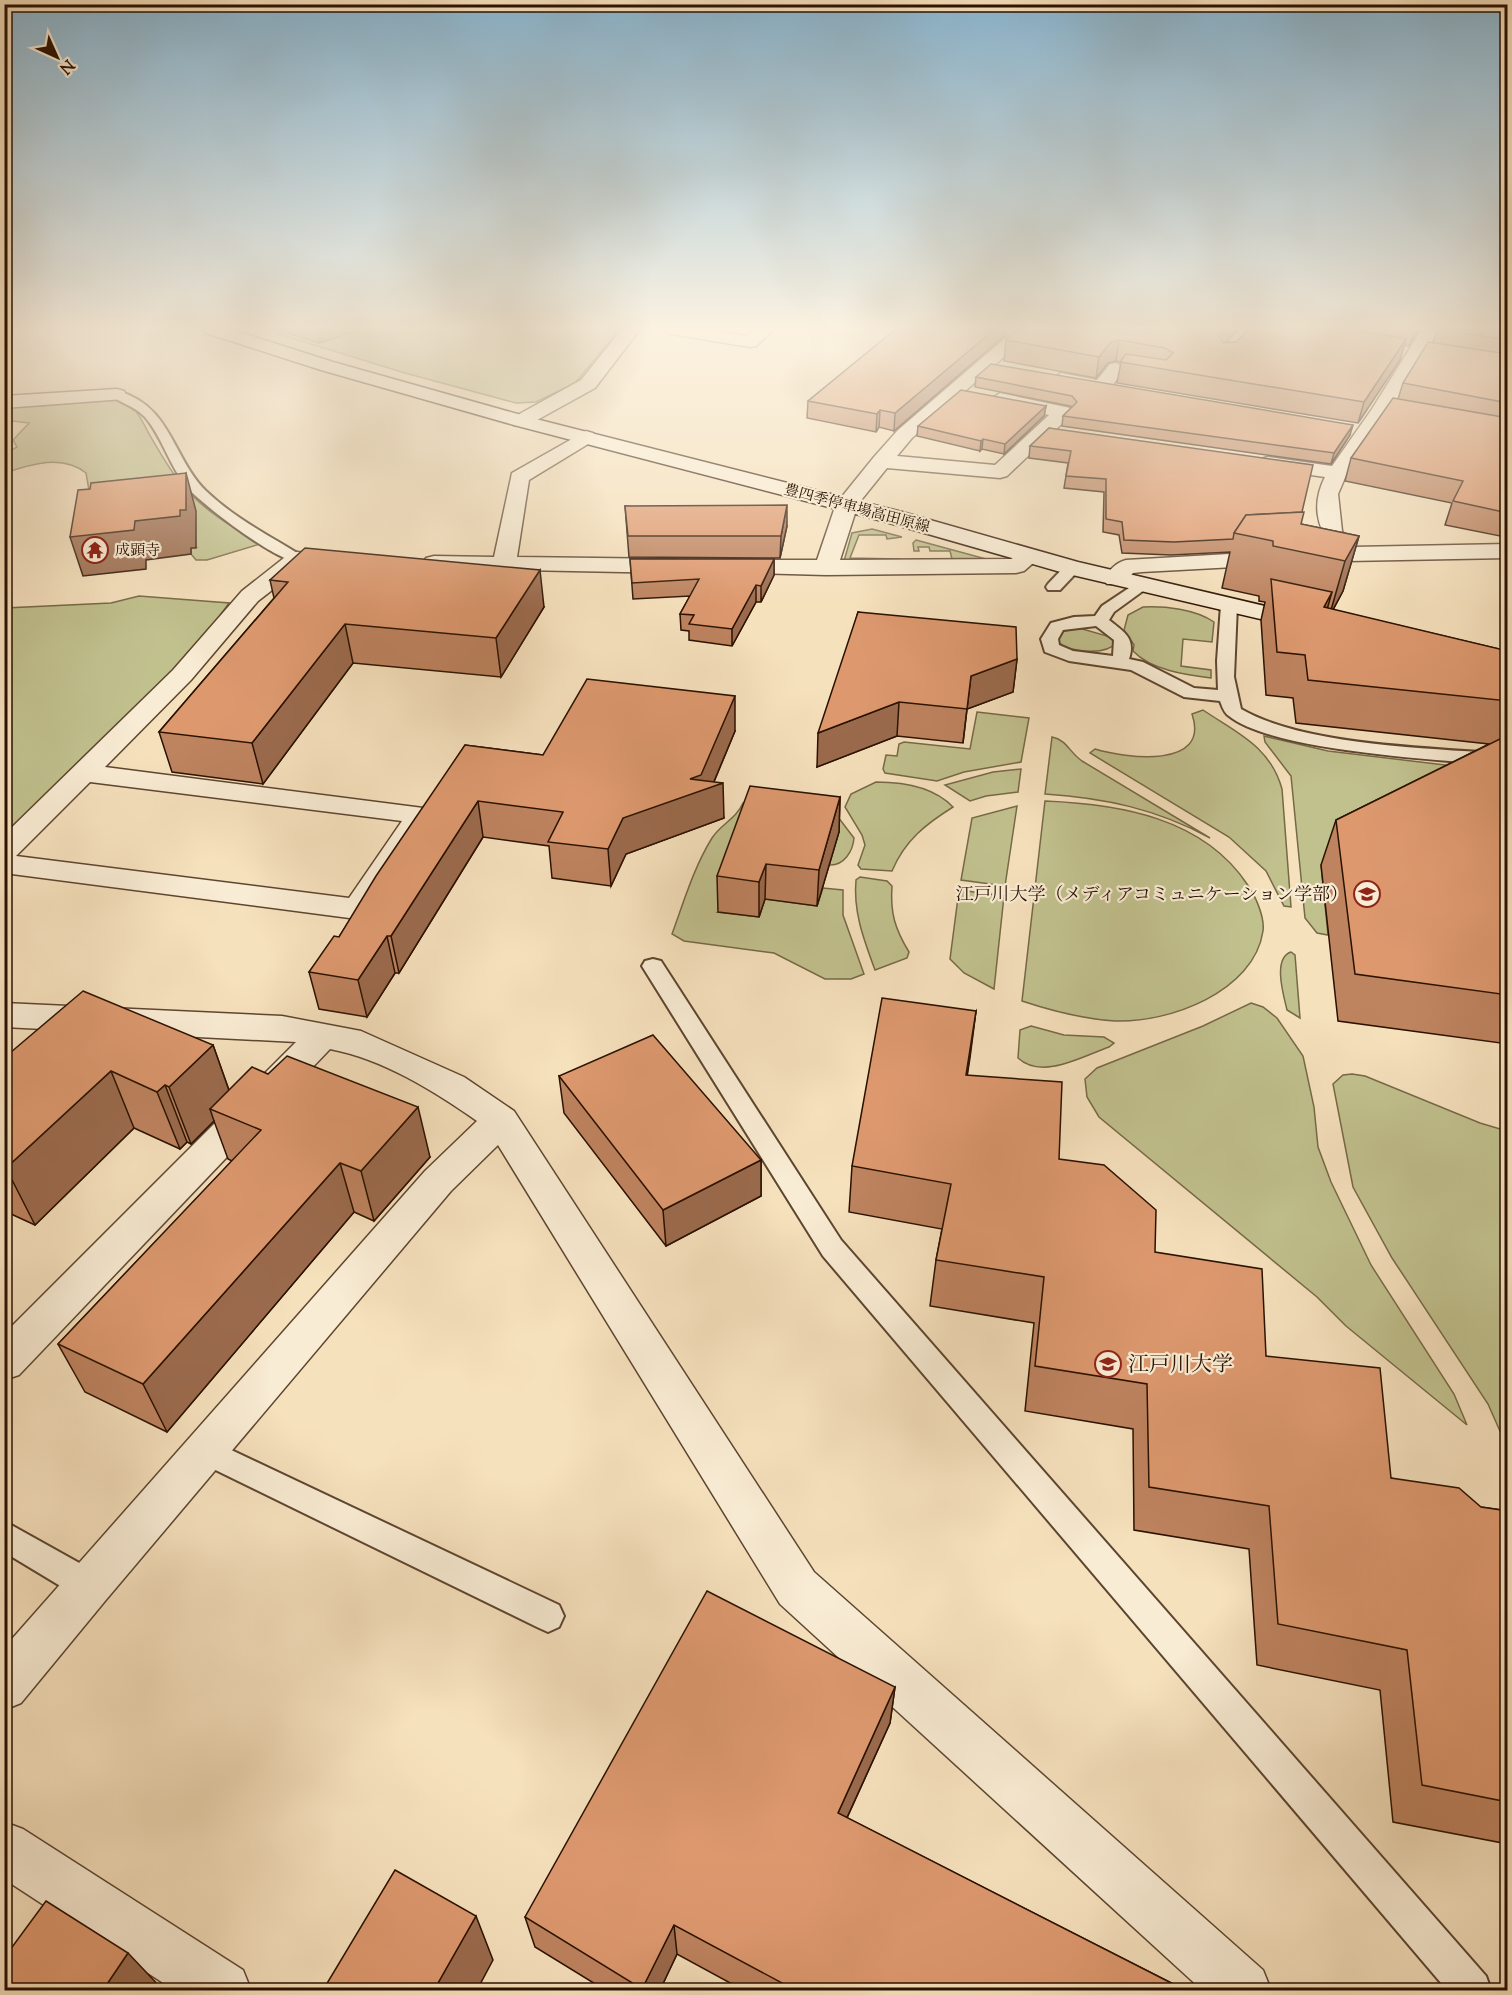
<svg xmlns="http://www.w3.org/2000/svg" width="1512" height="1995" viewBox="0 0 1512 1995" font-family="'Sorts Mill Goudy','Noto Serif JP',serif">
<style>
.green{fill:#c1c18e;stroke:#766947;stroke-width:1.5}
.lines{fill:none;stroke-linecap:round;stroke-linejoin:round}
.service-casing{stroke:#5d452f;stroke-width:4}
.minor-casing{stroke:#5d452f;stroke-width:3}
.secondary-casing{stroke:#2a1100;stroke-width:3}
.service{fill:#f9ecd4;fill-rule:evenodd}
.minor{fill:#f9ecd4;fill-rule:evenodd}
.secondary{fill:#f9ecd4;fill-rule:evenodd}
.wall{fill:#be835f;stroke:#2a1100;stroke-width:1.5}
.shaded-wall{fill:#9b6a4d;stroke:#2a1100;stroke-width:1.5}
.building{fill:#dd986e;stroke:#2a1100;stroke-width:1.5}
.labels{text-anchor:middle;stroke-width:4.5;stroke-linejoin:round;paint-order:stroke}
.far-street-label{font-size:15px;fill:#2a1100;stroke:#f9ecd4}
.far-poi-label{font-size:15px;fill:#2a1100;stroke:#f9ecd4;text-anchor:start}
.poi-label{font-size:18px;fill:#2a1100;stroke:#f9ecd4;text-anchor:end}
.near-poi-label{font-size:21px;fill:#2a1100;stroke:#f9ecd4;text-anchor:start}
</style>
<rect width="100%" height="100%" fill="#f6e1bd"/>
<filter id="stains"><feTurbulence type="fractalNoise" baseFrequency=".00333" numOctaves="4"/><feColorMatrix values="0 0 0 0 .2 0 0 0 0 .09 0 0 0 0 .02 0 0 0 .5 -.17"/></filter>
<radialGradient id="worn" r=".72"><stop offset=".6" stop-color="#630" stop-opacity="0"/><stop offset="1" stop-color="#630" stop-opacity=".3"/></radialGradient>
<g class="green">
<path d="M291 329H620L575 383 536 402 516 403 405 373 278 334Z"/>
<path d="M114 398C138 404 141 421 152 439 161 454 169 469 180 482 200 508 232 527 260 544L207 560H196L191 554V548L196 547 91 502 86 473C63 454 31 464 5 473V454L17 447 13 440 29 423 5 420V407L41 406Z"/>
<path d="M872 529 902 537 887 539 886 535H859L850 558 900 559 901 561H844L852 533Z"/>
<path d="M916 540 997 562 917 561 952 559 950 551H930L929 547H918L919 551H914L913 543Z"/>
<path d="M139 596 229 603 198 647 5 842V608L111 603Z"/>
<path d="M1143 607C1165 606 1195 609 1214 622L1212 642 1183 639 1181 666 1211 670V678C1186 675 1151 670 1133 651L1134 645 1124 630 1128 615Z"/>
<path d="M1079 628 1114 638 1116 643C1105 656 1070 652 1058 642L1060 632Z"/>
<path d="M1203 710C1237 733 1270 746 1282 789L1291 907 1284 906 1266 871 1229 837 1090 753 1095 749C1125 758 1211 770 1192 714Z"/>
<path d="M977 712 1029 718 1021 762 964 772 937 781 885 773 883 769 886 755 897 756 899 744 904 742 970 749Z"/>
<path d="M1264 736 1328 751 1487 770 1321 865 1328 935 1317 933 1305 918 1291 776 1265 742Z"/>
<path d="M1052 737C1067 740 1069 752 1082 761L1210 838C1157 809 1105 798 1045 794Z"/>
<path d="M1021 769 1018 792 986 796 970 801 945 785 993 772Z"/>
<path d="M876 782C902 782 934 787 953 807 926 824 905 840 892 871L861 869 858 865 865 845 862 835 845 807 851 794Z"/>
<path d="M750 800 828 809 838 817 854 838C853 851 844 866 829 865L718 912 759 917 765 899 817 906 823 888 843 890V915L864 974 851 979H825L774 953 684 941 672 934C684 901 694 867 712 838 721 824 736 819 743 803Z"/>
<path d="M1045 801C1120 804 1203 818 1247 884 1255 895 1265 917 1263 931 1254 992 1169 1023 1115 1021 1084 1019 1052 1011 1022 1001Z"/>
<path d="M1017 806 1005 886 961 880 972 818Z"/>
<path d="M860 877 887 881 892 886C890 913 895 929 909 952L907 958 875 970C864 940 853 912 856 880Z"/>
<path d="M959 890 1004 896 994 989 964 973 950 959Z"/>
<path d="M1291 952 1295 955 1300 1018 1287 1010C1284 997 1272 958 1291 952Z"/>
<path d="M1251 1003 1263 1007 1277 1018 1303 1056 1314 1107 1318 1147 1331 1182 1371 1265 1454 1394 1467 1425 1346 1326 1317 1297 1099 1117 1087 1097 1085 1079 1097 1068 1203 1026Z"/>
<path d="M1031 1026 1064 1035 1104 1037 1114 1043 1109 1047C1081 1057 1042 1080 1018 1058L1020 1030Z"/>
<path d="M1352 1074 1365 1076 1480 1123 1507 1131V1447L1488 1404 1392 1258 1353 1187 1333 1084 1343 1075Z"/>
</g>
<g class="lines">
<defs>
<g id="service">
<path d="M117 391C171 405 172 457 206 491 234 518 270 536 302 556L305 559 302 562C283 567 198 502 185 485 169 464 162 437 145 417 132 404 119 403 111 395Z"/>
<path d="M1072 563 1080 568 1078 571 1060 590H1048L1046 587 1048 584 1066 565Z"/>
<path d="M1141 580 1147 582 1149 585 1147 588 1114 612 1109 620C1124 632 1136 638 1129 659L1143 662 1194 688 1218 690 1217 661 1221 605 1229 600 1235 602 1237 605 1234 677 1241 709C1305 746 1432 748 1508 754V766C1447 760 1273 752 1229 716 1224 713 1222 706 1220 701L1184 697 1131 670 1069 661 1045 652 1041 639 1051 623 1074 617 1095 616 1102 606ZM1096 626 1114 640 1113 656 1073 651 1059 645 1058 639 1063 630Z"/>
<path d="M653 959 661 961 841 1240 1486 1976 1491 1990H1447L823 1256 642 966 645 961Z"/>
<path d="M206 1438 559 1605 564 1616 559 1627 548 1632 537 1627 195 1460 191 1451 195 1442Z"/>
<path d="M4 1521 99 1574 104 1585 99 1596 88 1600 77 1596 4 1552Z"/>
</g>
<g id="minor">
<path d="M622 329H640L595 388 528 425H514L511 421 514 417 581 380Z"/>
<path d="M662 329H704L746 336 754 329H774L756 346 750 347 671 334Z"/>
<path d="M1004 329H1028L1031 333 912 438 897 456 995 465 1049 415 993 403 991 399 1000 393 1070 408 1073 412 1070 416 1007 476 1000 478 887 468 858 504 840 560 1011 559 1029 550 1037 552 1040 557 1024 571 1016 573 826 575 720 572 717 567 720 562 728 560H817L836 504 874 457 898 430 1010 334Z"/>
<path d="M1422 329H1440L1391 410 1347 473 1338 494 1342 531 1353 547 1508 544V558L1347 561 1142 572 1133 573 1123 584H1107L1103 579C1110 570 1115 563 1126 560L1332 548C1316 525 1312 503 1325 477L1268 469 1261 467 1258 463 1261 459 1268 457 1332 466 1372 409Z"/>
<path d="M1116 363 1125 368 1109 390 1102 392 1054 383 1052 379 1061 373 1097 380 1110 364Z"/>
<path d="M117 389 124 391 126 395 124 399 4 408V396Z"/>
<path d="M586 431 593 433 596 437 593 441 529 480 517 557 674 559 682 561 685 566 682 571 674 573 426 568 423 563 426 558 434 556 494 557 512 473Z"/>
<path d="M297 552 316 554 319 559 316 564 303 566 258 601 191 680 105 767 431 809 435 815 368 916 357 919 4 873V835L173 670 242 591 289 554ZM90 782 402 821 349 898 16 856Z"/>
<path d="M4 1003 282 1016 361 1031 464 1077 514 1111 814 1572 1263 1970 1271 1990H1202L780 1604 498 1145 451 1191 105 1601 21 1703 4 1710V1648L425 1171 477 1121C434 1091 383 1059 330 1049L19 1375 4 1380V1334L296 1042 4 1027Z"/>
<path d="M4 1822 23 1829 243 1970 251 1990H174L4 1879Z"/>
</g>
<path id="secondary" d="M203 329H230L333 362 528 417 902 512 1078 562 1316 618 1319 623 1316 628 1307 630 1064 573 886 522 514 425 321 370 206 333Z"/>
</defs>
<use href="#service" class="service-casing"/>
<use href="#minor" class="minor-casing"/>
<use href="#secondary" class="secondary-casing"/>
<use href="#service" class="service"/>
<use href="#minor" class="minor"/>
<use href="#secondary" class="secondary"/>
</g>
<g class="wall">
<path d="M275 329H361L319 343Z"/>
<path d="M896 329H1006L1005 335 894 431 879 427 876 432 807 418 808 401Z"/>
<path d="M1018 329 1226 342H1237L1248 329H1419L1409 346 1404 345 1400 360 1358 423 1117 383 1121 362 1116 361 1108 363 1096 378 1004 361 1006 340Z"/>
<path d="M1437 329H1508V525L1506 524 1500 536 1445 525 1452 503 1345 481 1351 458 1398 399 1403 383 1433 343Z"/>
<path d="M976 377 1350 435 1331 464 1062 426 1063 416 1072 407 1070 406 975 387Z"/>
<path d="M1046 406 1044 416 1004 454 982 449 980 451 917 436 918 426Z"/>
<path d="M1049 428 1302 512 1301 524 1359 536 1343 591 1333 610 1508 651V1044L1338 1021 1321 865 1336 820 1489 744 1296 723 1293 698 1266 695 1261 620 1265 602 1259 601V596L1222 588 1230 552 1171 555 1122 553 1119 535 1103 532 1104 492 1064 488 1068 463 1029 458 1030 446Z"/>
<path d="M625 506 787 526 780 558 629 557Z"/>
<path d="M630 559H774V575L761 602H756L732 646 689 640V631L681 630 680 614 690 596 633 599Z"/>
<path d="M270 580 544 607 501 677 353 663 263 784 172 772 159 732 274 598Z"/>
<path d="M858 612 1017 659 1013 692 967 709 963 743 897 736 817 767Z"/>
<path d="M735 731 714 782 724 818 626 854 611 886 552 878 549 846 483 837 399 973H395L367 1017 319 1009 309 972 339 937 465 745 543 755Z"/>
<path d="M840 797 839 832 817 906 765 899 759 917 718 912 717 876Z"/>
<path d="M976 1011 967 1075 1059 1159 1155 1252 1266 1356 1391 1478 1481 1507 1508 1511V1844L1393 1822 1380 1690 1257 1665 1249 1549 1134 1530 1133 1429 1025 1411 1034 1323 930 1306 936 1260 942 1229 849 1212 852 1166Z"/>
<path d="M213 1045 229 1090 430 1157 374 1221 354 1212 167 1432 85 1392 58 1344 232 1161 228 1159 214 1121 191 1144 187 1142 180 1149 134 1128 35 1225 11 1214 4 1221V1058Z"/>
<path d="M559 1076 761 1160V1196L666 1246 564 1113Z"/>
<path d="M895 1687 890 1723 847 1818 1185 1990H743L677 1954 660 1990H605L535 1947 525 1917Z"/>
</g>
<g class="shaded-wall">
<path d="M317 329H361L319 343Z"/>
<path d="M995 329H1006L1005 335 894 431 895 413Z"/>
<path d="M1224 329H1238L1214 356 1218 335Z"/>
<path d="M1414 329H1419L1409 346Z"/>
<path d="M1406 339 1400 360 1358 423 1364 402Z"/>
<path d="M1119 340 1116 361 1108 363 1096 378 1099 357 1111 342Z"/>
<path d="M1046 406 1044 416 1004 454 1005 444Z"/>
<path d="M880 410 879 427 876 432 877 414Z"/>
<path d="M1353 425 1350 435 1331 464 1334 453Z"/>
<path d="M983 439 982 449 980 451 981 441Z"/>
<path d="M186 473 196 511V548H191V554L146 560V569L83 576 70 537 135 521Z"/>
<path d="M787 505V526L780 558 781 536Z"/>
<path d="M1508 517V520L1500 536Z"/>
<path d="M1359 536 1343 591 1329 617 1345 561Z"/>
<path d="M774 559V575L761 602V586Z"/>
<path d="M540 570 544 607 501 677 496 638Z"/>
<path d="M756 585V602L732 646V629Z"/>
<path d="M1332 592 1320 634 1324 607Z"/>
<path d="M345 624 353 663 263 784 252 743Z"/>
<path d="M1017 659 1013 692 967 709 963 743 971 676Z"/>
<path d="M735 696V731L712 786 723 783 724 818 626 854 611 886 608 849 623 818 690 779Z"/>
<path d="M899 702 897 736 817 767 818 733Z"/>
<path d="M840 797 839 832 817 906 819 870Z"/>
<path d="M478 801 483 837 399 973 391 936Z"/>
<path d="M766 864 765 899 759 917V882Z"/>
<path d="M387 936 395 973 367 1017 358 980Z"/>
<path d="M976 1011 970 1058 960 1122 966 1075Z"/>
<path d="M213 1045 233 1102 210 1109 214 1121 191 1144 169 1087Z"/>
<path d="M111 1071 134 1128 35 1225 6 1168Z"/>
<path d="M165 1085 187 1142 180 1149 157 1092Z"/>
<path d="M418 1107 430 1157 374 1221 361 1171Z"/>
<path d="M761 1160V1196L666 1246 663 1210Z"/>
<path d="M340 1163 354 1212 167 1432 143 1384Z"/>
<path d="M4 1202 11 1214 4 1221Z"/>
<path d="M895 1687 890 1723 834 1846 838 1813Z"/>
<path d="M476 1916 493 1960 477 1990H434Z"/>
<path d="M674 1925 677 1954 660 1990H642V1989Z"/>
<path d="M128 1953 163 1990H103Z"/>
</g>
<g class="building">
<path d="M896 329H995L895 413 880 410 877 414 808 401Z"/>
<path d="M1018 329H1224L1218 335 1223 343 1237 342 1248 329H1349L1406 339 1364 402 1120 362 1126 354 1166 360 1173 353 1165 348 1119 340 1111 342 1099 357 1006 340Z"/>
<path d="M1438 329H1508V340Z"/>
<path d="M1428 342 1508 354V403L1403 383Z"/>
<path d="M991 364 1353 425 1334 453 1063 416 1077 402 1072 396 976 377Z"/>
<path d="M961 390 1046 406 1005 444 983 439 981 441 918 426Z"/>
<path d="M1393 398 1508 418V513L1453 501 1463 481 1351 458Z"/>
<path d="M1049 428 1313 465 1302 512 1246 515 1234 533 1233 539 1174 542 1124 540 1122 522 1106 519V479L1066 476 1071 451 1030 446Z"/>
<path d="M186 473V510H180V516L135 521 134 530 70 537 78 490 90 489 91 483Z"/>
<path d="M787 505 781 536H628L625 506Z"/>
<path d="M1304 512 1301 524 1359 536 1345 561 1273 546V541L1234 533 1246 515Z"/>
<path d="M305 548 540 570 496 638 345 624 252 743 159 732 288 582 270 580Z"/>
<path d="M630 559H774L761 586 756 585 732 629 689 624 694 615 680 614 699 579 632 583Z"/>
<path d="M1271 579 1332 592 1324 607 1508 651V701L1308 680 1305 655 1277 652Z"/>
<path d="M858 612 1016 627 1017 659 971 676 967 709 899 702 818 733Z"/>
<path d="M587 679 735 696 701 775 690 779 723 783 623 818 608 849 548 842 563 812 478 801 391 936H387L358 980 309 972 334 936 339 937 376 876 465 745 543 755Z"/>
<path d="M1508 735V995L1355 974 1336 820Z"/>
<path d="M750 786 840 797 819 870 766 864 759 882 717 876Z"/>
<path d="M83 991 213 1045 169 1087 165 1085 157 1092 111 1071 6 1168 4 1167V1058Z"/>
<path d="M882 998 976 1011 966 1075 1062 1082 1059 1159 1104 1165 1156 1210 1155 1252 1262 1269 1266 1356 1380 1368 1391 1478 1459 1488 1481 1507 1508 1511V1802L1422 1785 1407 1650 1278 1624 1269 1506 1149 1487 1147 1384 1035 1366 1044 1277 936 1260 951 1184 852 1166Z"/>
<path d="M653 1035 761 1160 663 1210 559 1076Z"/>
<path d="M287 1056 418 1107 361 1171 340 1163 143 1384 58 1344 261 1130 210 1109 252 1067 268 1074Z"/>
<path d="M707 1591 895 1687 838 1813 1185 1990H795L674 1925 642 1989 525 1917Z"/>
<path d="M395 1870 476 1916 434 1990H323Z"/>
<path d="M46 1901 128 1953 103 1990H4V1958Z"/>
</g>
<linearGradient id="sky" x2="0" y2="1"><stop stop-color="#8ab8d4"/><stop offset="0.54" stop-color="#fbf2e1"/><stop offset="1" stop-color="#fbf2e1" stop-opacity="0"/></linearGradient>
<rect width="1512" height="608" fill="url(#sky)"/>
<defs>
<symbol id="temple-ring" viewBox="-11 -11 22 22"><circle r="9.5" fill="#f9ecd4" stroke="#8f2418" stroke-width="1.5"/><path d="M0-6L5-2H3V0L6.5 2.5H4V6H1.5V3h-3V6H-4V2.5H-6.5L-3 0V-2H-5Z" fill="#8f2418"/></symbol>
<symbol id="university-ring" viewBox="-11 -11 22 22"><circle r="9.5" fill="#f9ecd4" stroke="#8f2418" stroke-width="1.5"/><path d="M0-5L7-2L0 1L-7-2ZM-4 1L0 2.5L4 1V4Q0 6-4 4Z" fill="#8f2418"/></symbol>
</defs>
<g fill-rule="evenodd">
<use href="#temple-ring" x="80" y="535" width="30" height="30"/>
<use href="#university-ring" x="1352" y="879" width="30" height="30"/>
<use href="#university-ring" x="1093" y="1349" width="30" height="30"/>
</g>
<g class="labels">
<g class="far-street-label">
<text transform="translate(857 508) rotate(15)" y="5">豊四季停車場高田原線</text>
</g>
<g class="far-poi-label">
<text x="115" y="555">成顕寺</text>
</g>
<g class="poi-label">
<text x="1348" y="900">江戸川大学（メディアコミュニケーション学部）</text>
</g>
<g class="near-poi-label">
<text x="1128" y="1371">江戸川大学</text>
</g>
</g>
<rect width="1512" height="1995" fill="none" stroke="#f6e1bd" stroke-width="24"/>
<rect x="6" y="6" width="1500" height="1983" fill="none" stroke="#2a1100" stroke-width="3"/>
<rect x="12" y="12" width="1488" height="1971" fill="none" stroke="#2a1100" stroke-width="1.5"/>
<g transform="translate(57 57) rotate(135)" stroke="#f9ecd4" stroke-width="4.5" paint-order="stroke">
<path d="M0-4.5L10 22L0 15L-10 22Z" fill="#2a1100"/>
<text y="-9" font-size="16" font-weight="bold" text-anchor="middle" fill="#2a1100">N</text>
</g>
<rect width="100%" height="100%" filter="url(#stains)"/>
<rect width="100%" height="100%" fill="url(#worn)"/>
</svg>
